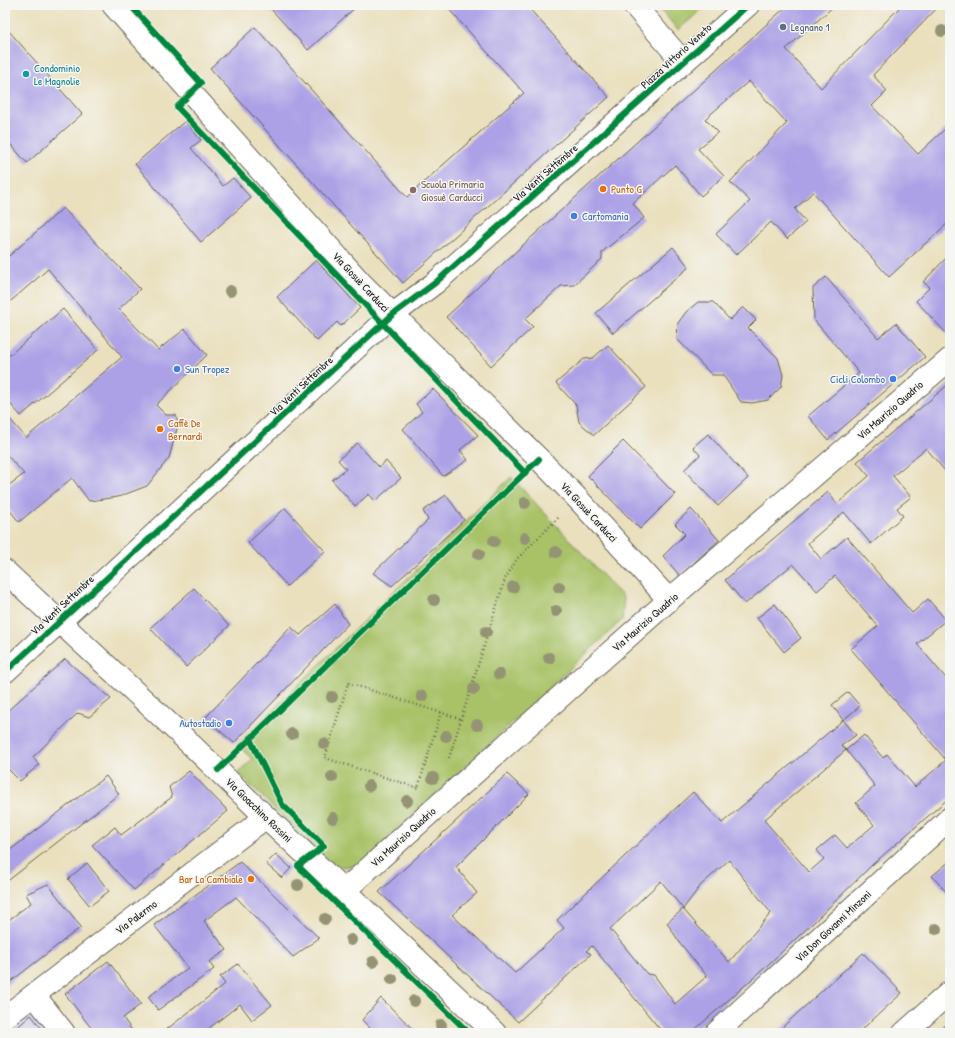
<svg xmlns="http://www.w3.org/2000/svg" width="955" height="1038" viewBox="0 0 955 1038" font-family="'Patrick Hand',sans-serif">
<style>
.green{fill:#a9c268;stroke:#626f42}
.building{fill:#aca1e6;fill-rule:evenodd}
.lines{fill:none;stroke-linecap:round;stroke-linejoin:round}
.minor-casing{stroke:#646155;stroke-width:24}
.path{stroke:#646155;stroke-width:2.5;stroke-dasharray:1 3;stroke-linecap:butt}
.minor{stroke:#fff;stroke-width:22}
.cycleway-casing{stroke:#f6f6f2;stroke-width:8}
.cycleway{stroke:#00873e;stroke-width:6}
.tree{fill:#949474}
.service-dot{fill:#5c6f8a;stroke:#f6f6f2;stroke-width:1.5}
.culture-dot{fill:#0f9aa8;stroke:#f6f6f2;stroke-width:1.5}
.food-dot{fill:#e8710a;stroke:#f6f6f2;stroke-width:1.5}
.education-dot{fill:#8d6e63;stroke:#f6f6f2;stroke-width:1.5}
.shop-dot{fill:#3f7fe0;stroke:#f6f6f2;stroke-width:1.5}
.labels{text-anchor:middle;stroke-width:3;stroke-linejoin:round;paint-order:stroke}
.service-label{font-size:11px;fill:#4e5e75;stroke:#f6f6f2;text-anchor:start}
.street-label{font-size:11px;fill:#1c1c1c;stroke:#f6f6f2}
.culture-label{font-size:11px;fill:#0d838f;stroke:#f6f6f2;text-anchor:start}
.education-label{font-size:11px;fill:#785e54;stroke:#f6f6f2;text-anchor:start}
.food-label{font-size:11px;fill:#c56008;stroke:#f6f6f2;text-anchor:start}
.shop-label{font-size:11px;fill:#366cbe;stroke:#f6f6f2;text-anchor:start}
</style>
<rect width="100%" height="100%" fill="#f6f6f2"/>
<filter id="ink" filterUnits="userSpaceOnUse"><feTurbulence type="fractalNoise" baseFrequency=".025" numOctaves="2"/><feDisplacementMap in="SourceGraphic" scale="8" xChannelSelector="R" yChannelSelector="G"/><feConvolveMatrix kernelMatrix="1 2 1 2 8 2 1 2 1" color-interpolation-filters="sRGB"/></filter>
<filter id="wash" filterUnits="userSpaceOnUse"><feTurbulence type="fractalNoise" baseFrequency=".012" numOctaves="4" result="noise"/><feDisplacementMap in="SourceGraphic" scale="16" xChannelSelector="R" yChannelSelector="G"/><feGaussianBlur stdDeviation="0.9" result="paint"/><feColorMatrix in="noise" values="0 0 0 0 0 0 0 0 0 0 0 0 0 0 0 0 0 1.4 0 .05"/><feComposite in="paint" operator="in"/></filter>
<g filter="url(#wash)">
<rect width="100%" height="100%" fill="#eae0be"/>
<g class="green">
<path d="M657 5H707L678 30Z"/>
<path d="M511 477 624 598 622 620 359 866 334 867 238 773 252 759 237 745Z"/>
</g>
<g id="blocks">
<g class="building">
<path d="M273 5H358L308 50 270 8Z"/>
<path d="M445 5H526L609 97 403 283 210 68 255 27 407 197 524 93Z"/>
<path d="M788 5H835L786 49 821 88 902 5H940L873 75 887 91 872 106 918 154 945 129 950 135V221L889 277 813 192 795 209 806 222 787 239 771 222 736 255 716 234 750 201 730 182 787 123 749 81 705 119 718 132 698 149 724 176 701 196 675 165 633 203 644 218 602 252V259L574 285 561 286 525 319 533 327 491 366 446 317 523 245Z"/>
<path d="M8 30 82 114 27 163 5 138V33Z"/>
<path d="M185 121 201 140 191 148 223 186 233 178 251 198 201 242 135 164Z"/>
<path d="M63 208 140 289 119 309 158 350 185 329 207 355 156 405 166 415H176L178 425 169 458 147 486 118 497 89 501 72 478 19 522 5 504V488L24 474 5 453V413L26 438 122 357 48 269 5 306V251L9 256Z"/>
<path d="M673 247 689 267 613 333 596 313Z"/>
<path d="M950 254V331L947 334 916 301 930 287 923 282Z"/>
<path d="M316 260 360 308 341 326 337 322 317 341 277 297Z"/>
<path d="M826 277 878 338 896 323 925 357 828 440 808 416 859 373 814 320 813 288Z"/>
<path d="M698 302H713L730 320 743 307 756 320 748 328 778 358 783 375 781 387 768 400 752 403 741 402 723 375H712L677 339 678 323 686 312Z"/>
<path d="M63 309 98 350 21 416 5 398V359Z"/>
<path d="M608 345 646 387 594 435 579 422 576 405 556 383 584 359 593 358Z"/>
<path d="M950 383V477L926 448 893 476 911 497 897 508 903 516 871 544 844 512 808 543 821 559 847 537 912 613 928 599 946 620 917 644 950 683V797L873 864 813 923 759 973 691 1033H663L592 946 586 951 591 954 518 1022 379 892 507 774 529 794 456 867 477 893 452 915 515 973 564 928 557 920 693 792 722 823 843 720 832 705 848 692 860 706 843 720 856 735 841 746 846 750 764 820 809 872 824 859 817 850 835 835 847 848 874 825 856 803 875 786 846 750 864 735 883 758 887 754 915 787 946 760 851 649 878 626 835 576 817 591 793 564 745 604 725 580 828 492 837 504 869 476 857 462ZM729 860 771 913 729 962 683 909 701 885ZM661 881 683 909 667 923 680 943 707 976 675 1004 654 975 647 974 610 929Z"/>
<path d="M433 389 478 435 460 450 468 460 443 476 403 429 422 412 416 404Z"/>
<path d="M708 434 748 478 718 506 684 470 700 455 693 447Z"/>
<path d="M623 441 675 494 640 529 588 476Z"/>
<path d="M357 443 379 467 386 461 401 478 375 501 369 494 355 506 332 480 346 469 338 460Z"/>
<path d="M446 495 464 520 392 586 373 573 428 520 423 511Z"/>
<path d="M285 508 325 551 287 586 248 543Z"/>
<path d="M691 509 719 540 680 576 663 556 685 534 675 524Z"/>
<path d="M194 588 229 626 186 667 150 628Z"/>
<path d="M335 604 348 624 234 743 205 718 291 627 300 635Z"/>
<path d="M775 604 801 638 784 652 757 618Z"/>
<path d="M65 659 111 699 89 717 78 713 33 757 39 765 20 781 5 766V713Z"/>
<path d="M189 771 228 811 134 890 92 845 115 827 121 835 172 797 169 787Z"/>
<path d="M106 776 119 794 5 883V854Z"/>
<path d="M276 854 291 868 282 878 266 864Z"/>
<path d="M950 861V892L948 894 932 876Z"/>
<path d="M240 862 319 938 293 957 236 897 204 921 227 950 209 962 214 969 158 1010 148 997 188 968 154 925Z"/>
<path d="M87 863 109 891 90 906 68 879Z"/>
<path d="M48 884 81 927 5 986V923L31 903 26 894Z"/>
<path d="M863 953 902 993 858 1033H776Z"/>
<path d="M108 961 141 1004 123 1018 134 1033H95L65 994Z"/>
<path d="M238 964 272 1005 252 1020 240 1004 203 1033H162L225 984 220 977Z"/>
<path d="M381 998 417 1033H375L362 1020Z"/>
<path d="M31 1015 45 1033H11Z"/>
<path d="M950 1021V1033H937Z"/>
</g>
</g>
</g>
<g filter="url(#ink)">
<use href="#blocks" fill-opacity="0" stroke="#646155" stroke-width="1"/>
<g class="lines">
<defs>
<g id="minor">
<path d="M113 5 361 283 539 459 578 499 669 600"/>
<path d="M634 5 683 62"/>
<path d="M5 571 178 732 266 817 495 1033"/>
<path d="M5 672 392 315 435 283 748 5"/>
<path d="M345 890 433 810 669 600 950 359"/>
<path d="M34 995 64 1033"/>
<path d="M5 1017 266 817"/>
<path d="M716 1033 950 818"/>
<path d="M904 1033 950 992"/>
</g>
</defs>
<use href="#minor" class="minor-casing"/>
<g class="path">
<path d="M441 712 418 788 325 758 348 683 461 719"/>
<path d="M449 758 505 579 517 559 559 517"/>
</g>
<use href="#minor" class="minor"/>
<defs>
<g id="cycleway">
<path d="M130 5 201 83 177 107 525 473"/>
<path d="M5 672 392 315 435 283 748 5"/>
<path d="M250 739 282 804 324 846 298 866 469 1033"/>
<path d="M218 770 539 459"/>
</g>
</defs>
<use href="#cycleway" class="cycleway-casing"/>
<use href="#cycleway" class="cycleway"/>
</g>
<g class="tree">
<circle cx="942" cy="31" r="6"/>
<circle cx="230" cy="291" r="6"/>
<circle cx="525" cy="503" r="6"/>
<circle cx="525" cy="538" r="6"/>
<circle cx="494" cy="541" r="6"/>
<circle cx="556" cy="552" r="6"/>
<circle cx="479" cy="554" r="6"/>
<circle cx="513" cy="587" r="6"/>
<circle cx="559" cy="587" r="6"/>
<circle cx="434" cy="600" r="6"/>
<circle cx="556" cy="611" r="6"/>
<circle cx="486" cy="632" r="6"/>
<circle cx="549" cy="658" r="6"/>
<circle cx="499" cy="674" r="6"/>
<circle cx="474" cy="689" r="6"/>
<circle cx="422" cy="696" r="6"/>
<circle cx="332" cy="697" r="6"/>
<circle cx="477" cy="725" r="6"/>
<circle cx="292" cy="734" r="6"/>
<circle cx="446" cy="736" r="6"/>
<circle cx="324" cy="744" r="6"/>
<circle cx="332" cy="777" r="6"/>
<circle cx="433" cy="778" r="6"/>
<circle cx="369" cy="786" r="6"/>
<circle cx="407" cy="801" r="6"/>
<circle cx="333" cy="818" r="6"/>
<circle cx="298" cy="885" r="6"/>
<circle cx="325" cy="919" r="6"/>
<circle cx="936" cy="929" r="6"/>
<circle cx="351" cy="940" r="6"/>
<circle cx="373" cy="962" r="6"/>
<circle cx="392" cy="979" r="6"/>
<circle cx="414" cy="1001" r="6"/>
<circle cx="441" cy="1025" r="6"/>
</g>
</g>
<circle class="service-dot" cx="783" cy="27" r="4"/>
<circle class="culture-dot" cx="26" cy="74" r="4"/>
<g class="food-dot">
<circle cx="603" cy="189" r="4"/>
<circle cx="160" cy="429" r="4"/>
<circle cx="251" cy="879" r="4"/>
</g>
<circle class="education-dot" cx="413" cy="190" r="4"/>
<g class="shop-dot">
<circle cx="574" cy="216" r="4"/>
<circle cx="177" cy="369" r="4"/>
<circle cx="893" cy="379" r="4"/>
<circle cx="229" cy="723" r="4"/>
</g>
<g class="labels">
<g class="service-label">
<text x="791" y="31">Legnano 1</text>
</g>
<g class="street-label">
<text transform="translate(676 56) rotate(-42)" y="4">Piazza Vittorio Veneto</text>
<text transform="translate(545 173) rotate(-41)" y="4">Via Venti Settembre</text>
<text transform="translate(361 282) rotate(47)" y="4">Via Giosuè Carducci</text>
<text transform="translate(301 386) rotate(-43)" y="4">Via Venti Settembre</text>
<text transform="translate(890 410) rotate(-41)" y="4">Via Maurizio Quadrio</text>
<text transform="translate(589 512) rotate(47)" y="4">Via Giosuè Carducci</text>
<text transform="translate(62 605) rotate(-43)" y="4">Via Venti Settembre</text>
<text transform="translate(645 622) rotate(-41)" y="4">Via Maurizio Quadrio</text>
<text transform="translate(259 810) rotate(44)" y="4">Via Gioacchino Rossini</text>
<text transform="translate(403 837) rotate(-42)" y="4">Via Maurizio Quadrio</text>
<text transform="translate(136 917) rotate(-37)" y="4">Via Palermo</text>
<text transform="translate(833 926) rotate(-43)" y="4">Via Don Giovanni Minzoni</text>
</g>
<g class="culture-label">
<text x="34" y="72">Condominio<tspan x="34" dy="13">Le Magnolie</tspan></text>
</g>
<g class="education-label">
<text x="421" y="188">Scuola Primaria<tspan x="421" dy="13">Giosuè Carducci</tspan></text>
</g>
<g class="food-label">
<text x="611" y="193">Punto G</text>
<text x="168" y="427">Caffè De<tspan x="168" dy="13">Bernardi</tspan></text>
<text x="243" y="883" text-anchor="end">Bar La Cambiale</text>
</g>
<g class="shop-label">
<text x="582" y="220">Cartomania</text>
<text x="185" y="373">Sun Tropez</text>
<text x="885" y="383" text-anchor="end">Cicli Colombo</text>
<text x="221" y="727" text-anchor="end">Autostadio</text>
</g>
</g>
<rect width="955" height="1038" fill="none" stroke="#f6f6f2" stroke-width="20"/>
</svg>
